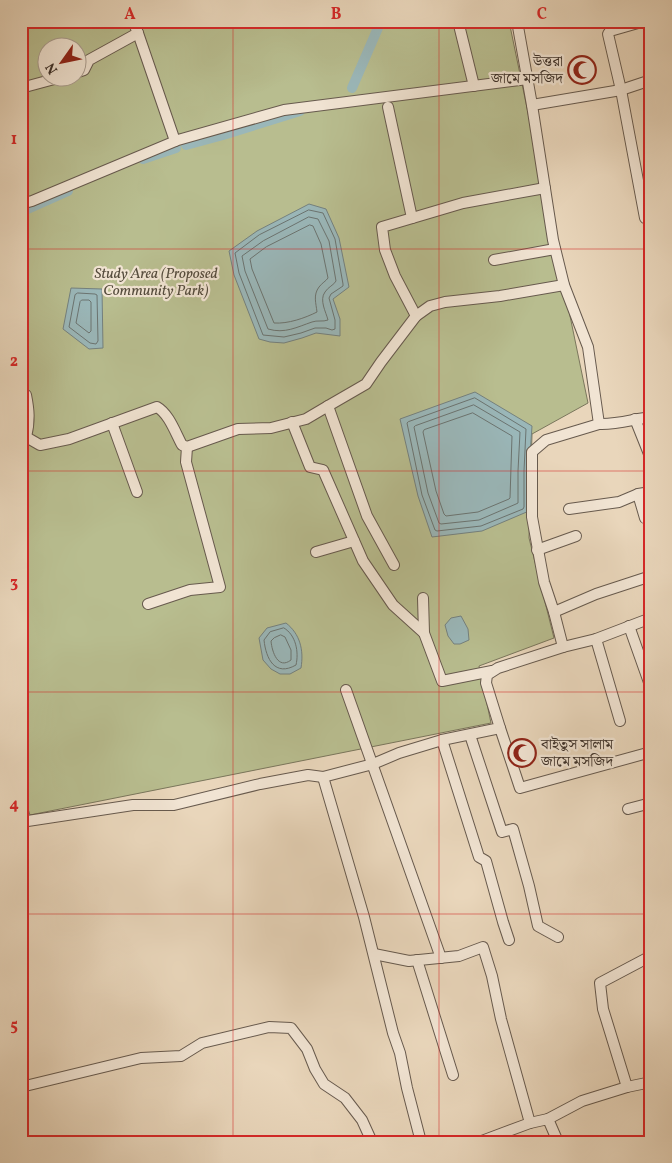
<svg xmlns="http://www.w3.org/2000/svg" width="672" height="1163" viewBox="0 0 672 1163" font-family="Vollkorn,'Noto Serif Bengali',serif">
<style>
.green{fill:#b8bd8f;stroke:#7a765c;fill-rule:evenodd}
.water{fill:#9ab7b9;stroke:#74817f}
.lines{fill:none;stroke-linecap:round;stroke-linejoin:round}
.shore{stroke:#6b7471;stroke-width:1}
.canal{stroke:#9ab7b9;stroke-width:10}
.street-casing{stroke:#675a4e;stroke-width:12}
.street{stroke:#f1e4d3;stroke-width:10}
.grid{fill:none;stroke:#d62828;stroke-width:1;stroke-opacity:0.55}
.labels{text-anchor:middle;stroke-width:4.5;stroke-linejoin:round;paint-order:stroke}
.poi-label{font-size:15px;fill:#3c3029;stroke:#f1e4d3;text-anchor:end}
.park-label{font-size:15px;font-style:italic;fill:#554c3d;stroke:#f1e4d3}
.neatline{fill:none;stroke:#d62828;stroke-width:2}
.grid-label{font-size:16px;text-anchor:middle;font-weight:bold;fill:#d62828}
</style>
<rect width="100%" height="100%" fill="#e9d6bb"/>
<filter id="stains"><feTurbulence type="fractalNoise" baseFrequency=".004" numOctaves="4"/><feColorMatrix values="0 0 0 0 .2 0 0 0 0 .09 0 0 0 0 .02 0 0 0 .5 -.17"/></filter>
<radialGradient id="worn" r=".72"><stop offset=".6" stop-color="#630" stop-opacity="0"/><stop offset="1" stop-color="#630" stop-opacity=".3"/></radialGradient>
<path class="green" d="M21 21H509L588 403 532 434 529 538 554 638 479 666 491 723 30 815 21 787ZM48 48H78V78H48Z"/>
<g class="water">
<path d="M309 204 326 209 339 238 349 287 333 299 340 319V336L316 333 302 338 284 343 270 342 259 339 234 275 229 251 257 231Z"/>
<path d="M71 288 102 289 103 348 89 349 63 329Z"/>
<path d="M475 392 532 426 529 471V511L482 531 432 537 418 496 400 419Z"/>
<path d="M461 616 468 629 469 640 460 644H454L448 636 445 625 451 618Z"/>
<path d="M286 623C300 634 304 650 301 668L290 674H280L271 669 263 660 259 638 267 628Z"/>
</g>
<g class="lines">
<g class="shore">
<path d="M309 210 323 213 335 239 343 284V286L331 294 329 298 335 320V329L332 330 326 328H315L301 333 284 337 263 335 239 273 235 253 259 235Z"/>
<path d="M309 217 318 219 329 241 336 281C334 285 328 287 325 292 319 300 326 312 328 320 323 322 317 320 312 322 297 327 285 334 268 329L245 271 242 256 263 241Z"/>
<path d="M310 225 313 226 321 244 328 278C326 281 322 283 319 287 313 295 316 303 317 312 305 318 288 324 274 323L252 269 250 259 266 247Z"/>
<path d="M78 293 95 294 97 295 98 341 96 344 90 343 69 327 75 295Z"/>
<path d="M82 300H89L91 302V331L89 333 76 323 80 302Z"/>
<path d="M475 398 526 429 524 471V507L523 509 481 526 437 531 435 530 422 495 407 423 408 422Z"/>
<path d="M474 405 520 432 518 471V503L516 504 479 520 441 524 439 523 428 493 414 427 415 426Z"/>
<path d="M473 413 512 436 510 498 509 499 478 512 446 516 444 514 436 491 423 432 424 430Z"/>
<path d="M284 628C296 635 299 652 296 665 275 677 266 659 264 640L270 632Z"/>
<path d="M281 635 285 637 291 650V660C278 670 272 652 271 641L274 638Z"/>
</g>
<g class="canal">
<path d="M352 88 381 21"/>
<path d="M186 145 223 135 300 111"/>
<path d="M143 159 176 148"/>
<path d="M21 212 68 191"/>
</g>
<defs>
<g id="street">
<path d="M133 21 138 33 175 141"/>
<path d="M458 21 474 86"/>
<path d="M78 72 84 70 89 60 138 33"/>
<path d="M21 88 58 78"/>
<path d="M532 105 621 90 651 80"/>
<path d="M388 107 412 218"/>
<path d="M21 204 32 201 178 140 284 110 528 79"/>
<path d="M645 218 621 90 608 34 610 31 645 21"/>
<path d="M494 260 555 249"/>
<path d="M416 316 395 276 385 250 382 227 463 203 545 188"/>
<path d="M26 395C29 410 30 421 26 437"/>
<path d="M328 406 367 516 394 565"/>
<path d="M635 419 651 459"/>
<path d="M292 422 310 467 323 470 363 561 393 605 424 633"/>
<path d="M112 423 137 492"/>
<path d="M599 424C616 425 634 419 651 417"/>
<path d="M21 436 26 437 40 445 69 439 157 407C169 414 175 432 182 445L187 447 238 429 271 428 306 419 328 406 366 384 381 362 416 316 430 306 445 302 500 296 564 285"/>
<path d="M638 494 651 492"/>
<path d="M569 509 619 502 638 494 645 518 651 517"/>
<path d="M537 550 576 536"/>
<path d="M316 552 354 541"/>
<path d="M423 598 424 633 442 681 492 671"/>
<path d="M148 604 190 590 220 587 186 462 187 447"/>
<path d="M554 612 596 594 651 576"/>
<path d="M629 626 651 688"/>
<path d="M596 639 620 721"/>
<path d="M563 647 596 639 651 618"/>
<path d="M346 690 441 958"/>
<path d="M500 728 520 788 651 752"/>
<path d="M470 735 502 832 513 829 529 886 538 926 558 937"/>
<path d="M442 740 479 857 486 861 503 922 509 940"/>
<path d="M323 777 364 917 393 1033 400 1053 407 1088 421 1142"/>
<path d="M628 809 651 803"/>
<path d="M21 822 133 805H174L260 784 308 775 323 777 373 764 399 753 442 740 500 728 486 683 487 675 498 668 563 647 554 612 544 582 532 517V452L546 440 599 424 588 347 564 285 553 240 532 105 517 21"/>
<path d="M374 954 409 961 459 956 483 947 492 976 501 1019 530 1123"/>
<path d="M417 960 453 1075"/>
<path d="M21 1087 141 1058 181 1056 202 1043 269 1027 291 1028 307 1049 315 1069 324 1084 345 1098 362 1120 372 1142"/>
<path d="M627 1087 651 1082"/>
<path d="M548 1119 582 1101 627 1087 603 1009 600 983 651 956"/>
<path d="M479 1142 530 1123 548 1119 558 1142"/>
</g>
</defs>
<use href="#street" class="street-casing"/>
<use href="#street" class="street"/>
</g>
<path class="grid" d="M233 21V1142M439 21V1142M21 249H651M21 471H651M21 692H651M21 914H651"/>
<defs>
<symbol id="mosque-ring" viewBox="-11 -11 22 22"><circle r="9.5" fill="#f1e4d3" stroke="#8f2418" stroke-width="1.5"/><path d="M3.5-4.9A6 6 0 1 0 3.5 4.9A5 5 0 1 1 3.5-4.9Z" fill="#8f2418"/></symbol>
</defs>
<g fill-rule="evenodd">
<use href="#mosque-ring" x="566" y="54" width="32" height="32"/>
<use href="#mosque-ring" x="506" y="737" width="32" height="32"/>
</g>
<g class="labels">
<g class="poi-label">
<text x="563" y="66">উত্তরা<tspan x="563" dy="17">জামে মসজিদ</tspan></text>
<text x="541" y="749" text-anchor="start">বাইতুস সালাম<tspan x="541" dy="17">জামে মসজিদ</tspan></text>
</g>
<g class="park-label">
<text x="156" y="278">Study Area (Proposed<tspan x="156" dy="17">Community Park)</tspan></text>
</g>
</g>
<rect width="672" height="1163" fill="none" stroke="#e9d6bb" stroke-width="55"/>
<g transform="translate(62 62) rotate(237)"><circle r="24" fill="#f1e4d3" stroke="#a99c8f"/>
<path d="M0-4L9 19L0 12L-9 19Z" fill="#8f2418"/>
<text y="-8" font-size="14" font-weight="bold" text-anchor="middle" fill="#3c3029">N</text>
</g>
<rect x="28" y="28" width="616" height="1108" class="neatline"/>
<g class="grid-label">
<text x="130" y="19">A</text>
<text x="336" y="19">B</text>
<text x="542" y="19">C</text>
<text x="14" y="144">1</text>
<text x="14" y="366">2</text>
<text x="14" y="587">3</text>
<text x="14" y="809">4</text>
<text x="14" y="1030">5</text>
</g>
<rect width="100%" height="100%" filter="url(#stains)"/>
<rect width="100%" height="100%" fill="url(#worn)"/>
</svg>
